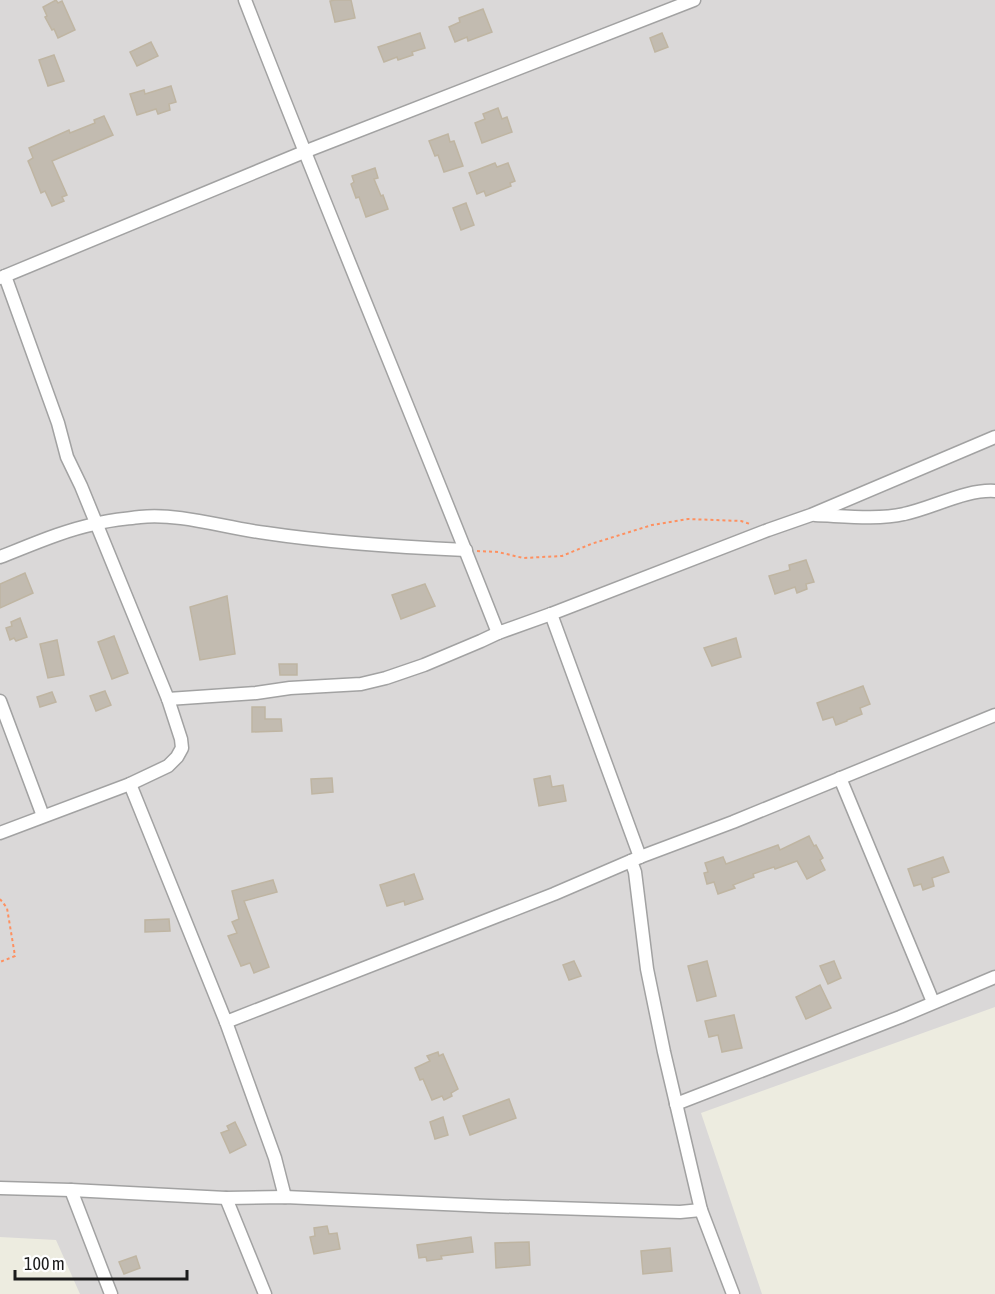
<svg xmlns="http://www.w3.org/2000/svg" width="995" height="1294" viewBox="0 0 995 1294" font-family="'Asap Condensed',sans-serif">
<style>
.residential{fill:#dad8d8}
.building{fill:#c2bbb0;stroke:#bfb5a2;stroke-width:1.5}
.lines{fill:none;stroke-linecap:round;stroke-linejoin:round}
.street-casing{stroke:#a2a2a2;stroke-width:15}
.path{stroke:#fe9060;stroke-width:2;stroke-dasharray:3 3;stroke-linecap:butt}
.street{stroke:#fff;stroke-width:12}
</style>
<rect width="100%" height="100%" fill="#edece0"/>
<path class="residential" d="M0 0H995V1007L701 1113 762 1294H80L56 1240 0 1237Z"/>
<g class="building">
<path d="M56 0 58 3 62 1 75 30 58 38 54 29 52 30 45 17 47 16 43 7Z"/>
<path d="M335 0H351L355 18 335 22 330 1Z"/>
<path d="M483 9 492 32 468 41 467 37 455 42 449 27 460 22 459 18Z"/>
<path d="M420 33 425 48 412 52 413 55 398 60 397 57 384 62 378 47Z"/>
<path d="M662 33 668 47 655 52 650 38Z"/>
<path d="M151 42 158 56 137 66 130 52Z"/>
<path d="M54 55 64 81 48 86 39 60Z"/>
<path d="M171 86 176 102 169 104 170 110 158 114 156 109 137 115 130 94 144 90 145 94Z"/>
<path d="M498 108 502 119 507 117 512 132 482 143 475 123 485 119 483 114Z"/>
<path d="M104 116 113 135 52 161 67 195 62 197 64 201 52 206 45 191 41 193 31 168 28 161 33 158 29 148 69 130 70 133 95 123 94 120Z"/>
<path d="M448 134 450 142 454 141 463 166 444 172 438 155 435 156 429 141Z"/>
<path d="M495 163 497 167 508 163 515 181 510 183 511 186 486 196 484 191 477 194 469 173Z"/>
<path d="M375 168 378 178 374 179 381 196 383 195 388 209 366 217 359 197 356 198 351 184 354 182 352 176Z"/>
<path d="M466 203 474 225 461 230 453 208Z"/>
<path d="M806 560 814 582 806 584 807 589 797 593 795 587 775 594 769 576 790 570 789 565Z"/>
<path d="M25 573 33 593 0 608V584Z"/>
<path d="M425 584 435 606 401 619 392 595Z"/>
<path d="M227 596 235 654 200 660 190 607Z"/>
<path d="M20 618 27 637 16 641 14 638 10 640 6 628 12 626 11 622Z"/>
<path d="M114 636 128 673 112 679 98 642Z"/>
<path d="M736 638 741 657 712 666 704 648Z"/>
<path d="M57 640 64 675 48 678 40 644Z"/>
<path d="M279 664H297V675H280Z"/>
<path d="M863 686 870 704 860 708 862 714 847 720V721L836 725 833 717 823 720 817 703Z"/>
<path d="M105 691 111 705 96 711 90 696Z"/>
<path d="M52 692 56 702 40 707 37 697Z"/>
<path d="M252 707H265V719H281L282 731 252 732Z"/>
<path d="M550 776 552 787 563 785 566 801 539 806 534 779Z"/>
<path d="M332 778 333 792 312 794 311 779Z"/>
<path d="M809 836 814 846 816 845 823 858 820 860 825 870 807 879 797 861 775 869 774 867 753 874 754 877 733 885 735 888 718 894 714 882 707 884 704 873 708 872 705 863 723 857 726 864 778 845 780 850Z"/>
<path d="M943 857 949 872 932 878 934 886 923 890 921 884 914 886 908 869Z"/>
<path d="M414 874 423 899 405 905 404 901 387 906 380 885Z"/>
<path d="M273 880 277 892 244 901 269 967 254 973 250 963 241 966 228 936 237 933 232 922 239 919 232 891Z"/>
<path d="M169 919 170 931 145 932V920Z"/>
<path d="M574 961 581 976 569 980 563 965Z"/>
<path d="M707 961 716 996 697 1001 688 966Z"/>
<path d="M834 961 841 978 828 984 820 966Z"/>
<path d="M820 985 831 1008 806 1019 796 997Z"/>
<path d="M734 1015 742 1048 722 1052 718 1035 709 1037 705 1021Z"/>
<path d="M438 1052 439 1056 443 1054 458 1089 451 1093 452 1096 444 1100 442 1096 432 1100 423 1079 420 1080 415 1068 430 1061 427 1056Z"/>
<path d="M509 1099 516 1118 470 1135 463 1116Z"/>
<path d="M443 1117 448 1135 435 1139 430 1122Z"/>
<path d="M235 1122 246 1145 230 1153 221 1133 229 1130 227 1126Z"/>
<path d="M327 1226 329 1234 337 1233 340 1249 314 1254 310 1237 315 1236 314 1228Z"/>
<path d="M471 1237 473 1252 441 1256 442 1259 427 1261 426 1257 419 1258 417 1245Z"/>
<path d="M529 1242 530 1265 496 1268 495 1243Z"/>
<path d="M670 1248 672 1271 643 1274 641 1251Z"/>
<path d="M136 1256 140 1268 124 1274 119 1262Z"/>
</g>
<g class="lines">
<defs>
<g id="street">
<path d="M245 0C327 212 415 421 498 633L551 614 768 530 811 515 995 437"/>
<path d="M0 278 304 152 694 0"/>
<path d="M815 515C843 516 878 520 904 514 933 508 966 489 995 491"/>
<path d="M0 557C31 545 62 531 95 524 109 520 125 519 140 517 182 513 224 528 266 533 332 543 399 547 466 550"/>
<path d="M551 614 640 857"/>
<path d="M168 699 256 693 290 688 361 684 386 678 424 665 481 641 498 633"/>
<path d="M0 701 43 816"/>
<path d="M840 778 933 1002"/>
<path d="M130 784 226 1022 554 894 640 857 733 822 995 715"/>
<path d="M0 833 130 784 168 766 177 757 182 748 181 739 168 699 81 486 67 457 58 423 5 276"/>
<path d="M631 861 635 872 647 969 664 1052 701 1210 733 1294"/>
<path d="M226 1022 275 1158 285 1197"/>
<path d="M676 1104 900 1017 995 977"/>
<path d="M0 1188 71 1190 226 1198 285 1197 489 1206 680 1212 701 1210"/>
<path d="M71 1190 111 1294"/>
<path d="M226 1198 265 1294"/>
</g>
</defs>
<use href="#street" class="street-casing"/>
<g class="path">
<path d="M477 551 498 552 523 558 562 556 591 544 652 525 688 519 741 521 750 524"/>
<path d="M0 899 7 908 15 956 0 962"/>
</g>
<use href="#street" class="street"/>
</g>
<path d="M15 1270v9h172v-9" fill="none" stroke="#1b1b1b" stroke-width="3"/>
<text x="24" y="1270" font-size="18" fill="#1b1b1b" stroke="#ffffff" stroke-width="4.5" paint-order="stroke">100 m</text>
</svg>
